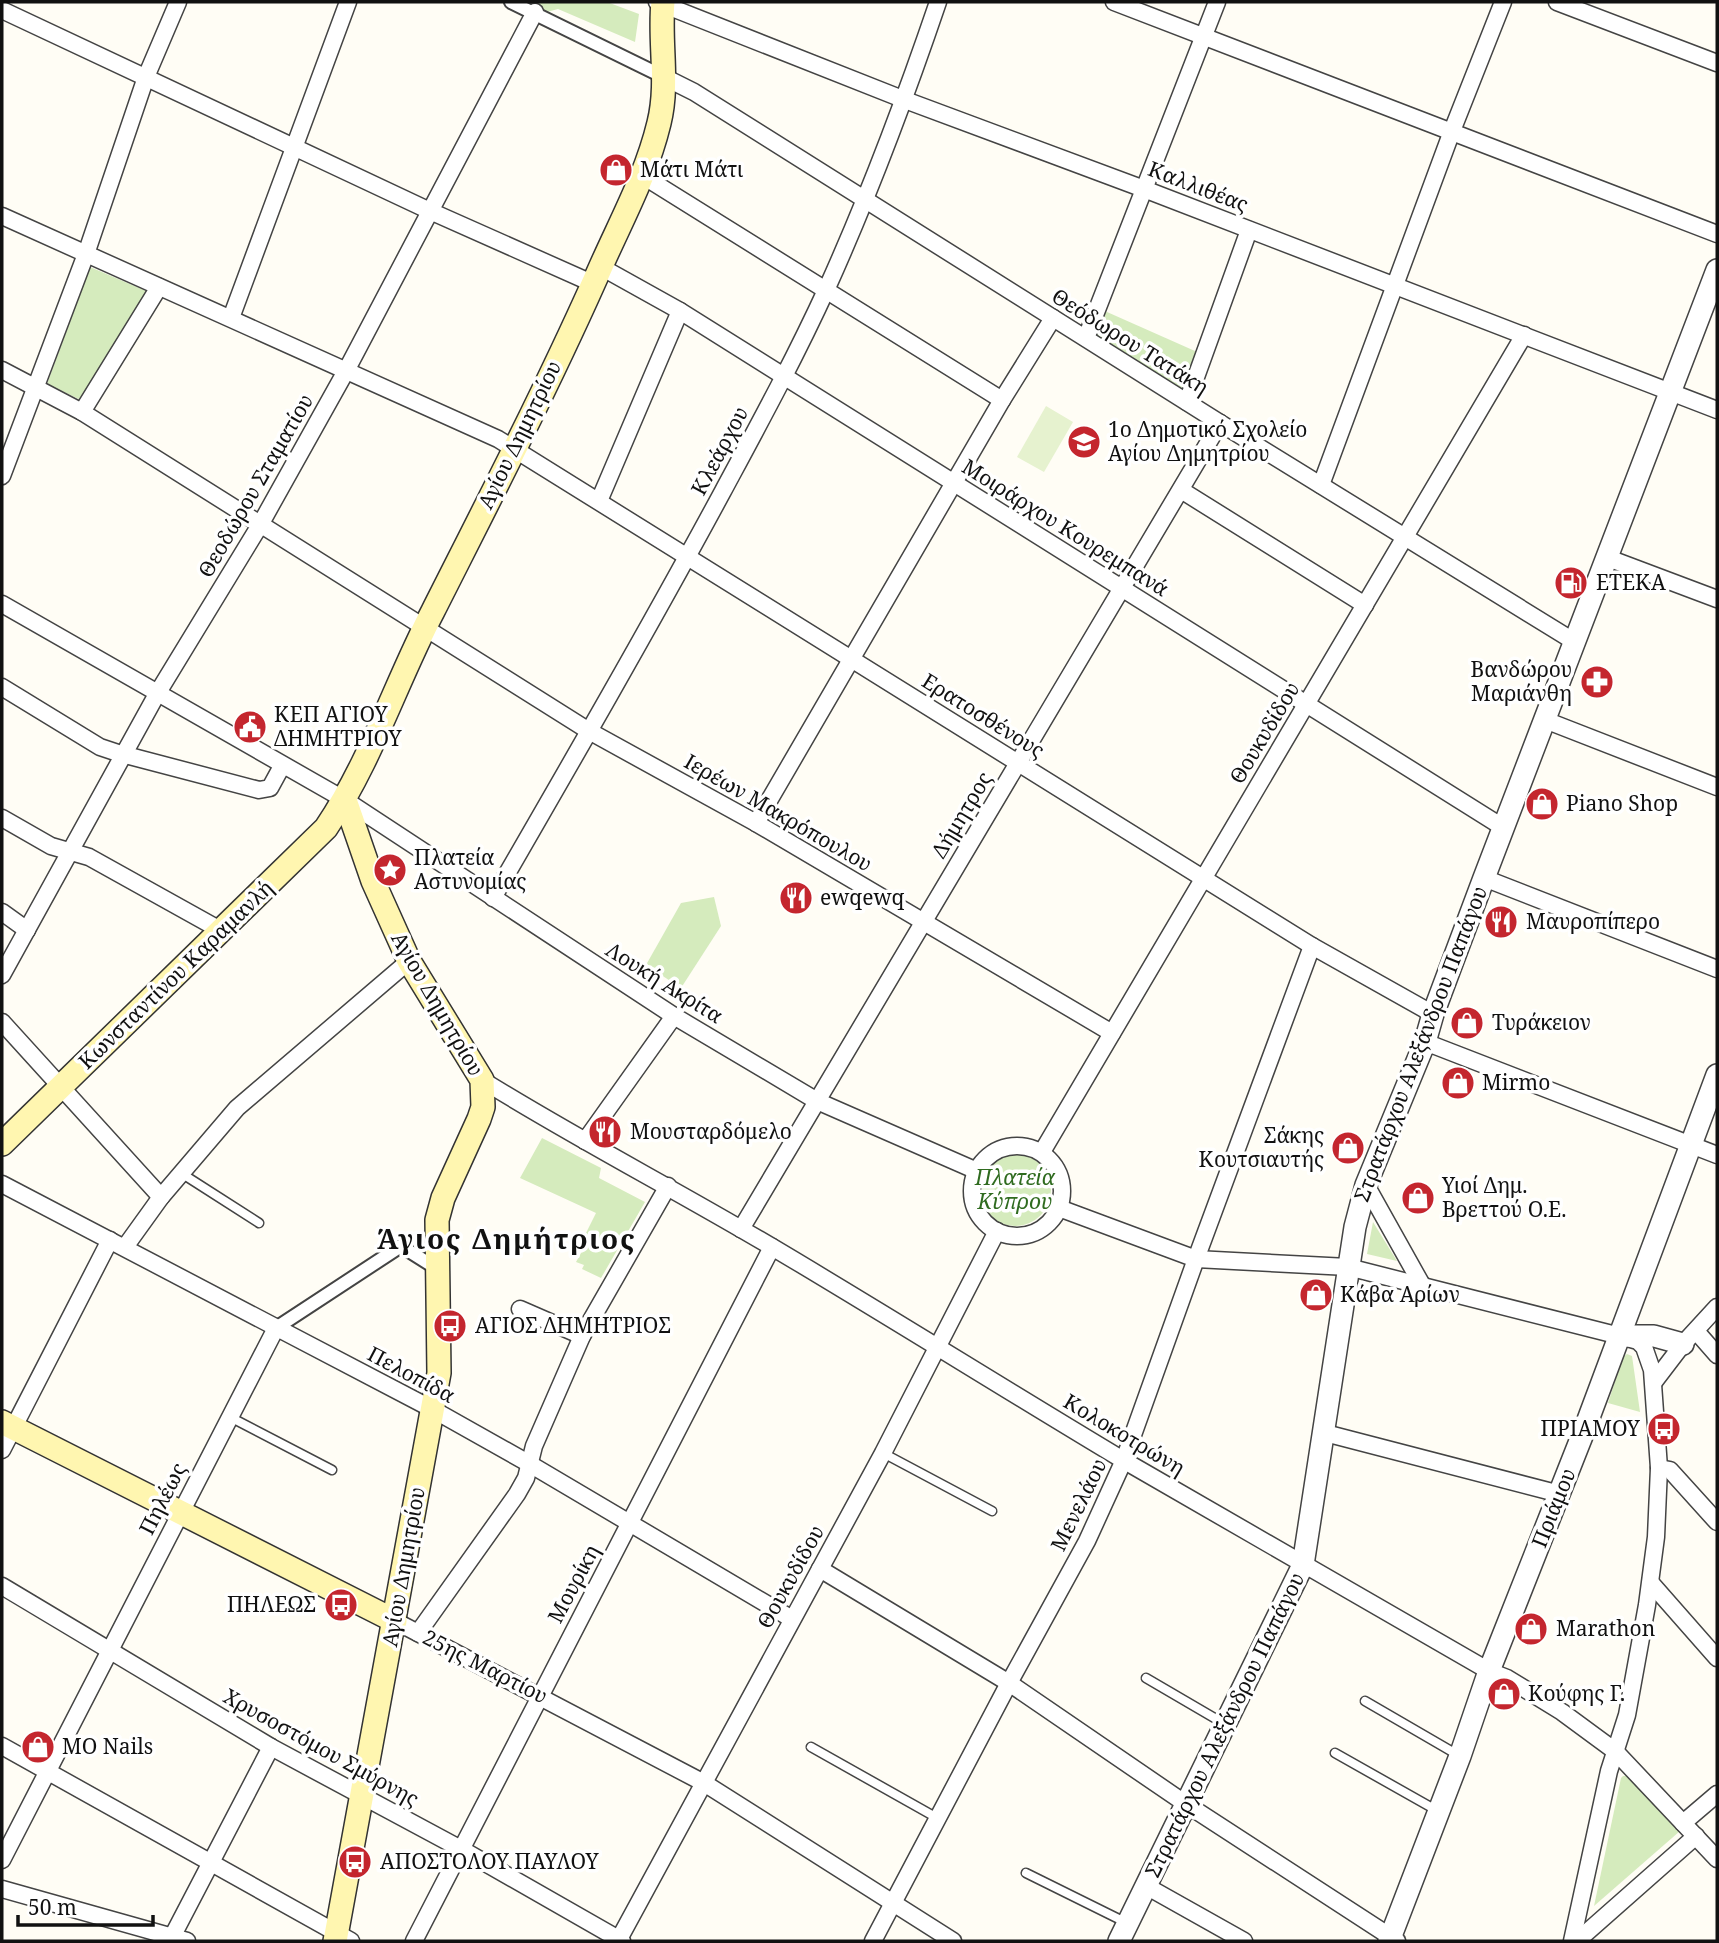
<svg xmlns="http://www.w3.org/2000/svg" width="1719" height="1943" viewBox="0 0 1719 1943" font-family="'Noto Serif',serif">
<style>
.park{fill:#d5ebbd}
.pitch{fill:#e6f2cf}
.lines{fill:none;stroke-linecap:round;stroke-linejoin:round}
.service-casing{stroke:#444;stroke-width:11}
.pedestrian-casing{stroke:#444;stroke-width:16}
.minor-casing{stroke:#444;stroke-width:19}
.tertiary-casing{stroke:#444;stroke-width:24}
.secondary-casing{stroke:#333;stroke-width:26}
.service{stroke:#fff;stroke-width:8}
.pedestrian{stroke:#fff;stroke-width:12}
.minor{stroke:#fff;stroke-width:16}
.tertiary{stroke:#fff;stroke-width:21}
.secondary{stroke:#fff6b0;stroke-width:23}
.labels{text-anchor:middle;stroke-width:7;stroke-linejoin:round;paint-order:stroke}
.poi-label{font-size:21px;fill:#111;stroke:#fff;text-anchor:start}
.street-label{font-size:21px;fill:#111;stroke:#fff}
.park-label{font-size:21px;font-style:italic;fill:#2f6b1f;stroke:#fff}
.district-label{font-size:28px;font-weight:bold;letter-spacing:2px;fill:#111;stroke:#fff}
</style>
<rect width="100%" height="100%" fill="#fffdf5"/>
<g class="park">
<path d="M524 2H607L639 14 635 42 558 9 547 12Z"/>
<path d="M90 267 151 293 83 401 47 384Z"/>
<path d="M1098 308 1204 355 1187 402 1086 338Z"/>
<path d="M714 897 721 926 681 988 646 965 681 903Z"/>
<path d="M542 1138 601 1168 599 1178 645 1202 601 1278 582 1269 584 1265 576 1262 585 1246 581 1243 596 1213 520 1178Z"/>
<circle cx="1015" cy="1190" r="36"/>
<path d="M1373 1222 1397 1261 1367 1254Z"/>
<path d="M1627 1354 1632 1356 1640 1412 1608 1403 1623 1357Z"/>
<path d="M1623 1776H1626L1680 1831 1594 1906 1621 1778Z"/>
</g>
<path class="pitch" d="M1046 406 1073 422 1044 472 1017 457Z"/>
<g class="lines">
<defs>
<g id="service">
<path d="M181 1173 259 1223"/>
<path d="M230 1417 332 1470"/>
<path d="M883 1453 992 1511"/>
<path d="M1146 1678 1223 1723"/>
<path d="M1365 1701 1458 1755"/>
<path d="M811 1747 939 1819"/>
<path d="M1335 1753 1436 1810"/>
<path d="M1026 1873 1125 1922"/>
</g>
<g id="pedestrian">
<path d="M511 2 664 77"/>
<path d="M276 1328 401 1246 436 1268"/>
</g>
<g id="minor">
<path d="M657 2 905 100 1144 189 1717 410"/>
<path d="M1114 2 1717 234"/>
<path d="M1557 2 1717 63"/>
<path d="M2 10 430 211 594 284"/>
<path d="M664 77 694 92 1220 423 1575 642"/>
<path d="M643 176 1002 400"/>
<path d="M2 216 498 439 1312 946 1433 1014"/>
<path d="M601 267 680 311 1504 828"/>
<path d="M231 318 348 2"/>
<path d="M1086 338 1217 2"/>
<path d="M2 370 82 412 589 731 756 823 1112 1033"/>
<path d="M1187 402 1249 230"/>
<path d="M82 412 159 287"/>
<path d="M2 476 86 254 146 77 178 2"/>
<path d="M1321 485 1452 131 1503 2"/>
<path d="M1181 490 1365 605"/>
<path d="M599 501 680 311"/>
<path d="M1608 558 1717 599"/>
<path d="M2 604 345 800 674 1016 817 1101 977 1171"/>
<path d="M2 687 100 747 118 753 259 790 270 788 282 766"/>
<path d="M1545 720 1717 787"/>
<path d="M2 818 51 846 89 857 222 931"/>
<path d="M756 823 1002 400 1053 318"/>
<path d="M1484 878 1717 969"/>
<path d="M493 898C571 763 649 628 723 491 759 424 795 358 827 288 869 195 905 99 938 2"/>
<path d="M2 912 27 930"/>
<path d="M2 975 157 694 260 525 346 371 535 12"/>
<path d="M2 1022 161 1197"/>
<path d="M1425 1042 1717 1155"/>
<path d="M482 1080C577 1139 676 1190 772 1247 890 1317 1006 1390 1123 1460 1245 1531 1367 1600 1489 1671L1507 1678 1562 1712 1615 1751 1717 1859"/>
<path d="M585 1141 674 1016"/>
<circle cx="1017" cy="1191" r="45"/>
<path d="M1042 1152 1524 335"/>
<path d="M2 1184 432 1409 528 1463 792 1619"/>
<path d="M1366 1185 1422 1285"/>
<path d="M1059 1208 1196 1259 1348 1267 1620 1336 1638 1341 1644 1347 1652 1370 1659 1468 1656 1537 1647 1605 1627 1715 1609 1771 1572 1941"/>
<path d="M741 1229 1220 423"/>
<path d="M125 1247 161 1197 237 1108 409 961"/>
<path d="M520 1309 582 1336"/>
<path d="M1696 1331 1717 1355"/>
<path d="M1654 1382 1683 1344 1717 1307"/>
<path d="M1325 1433 1560 1494"/>
<path d="M2 1450 110 1240"/>
<path d="M1659 1468 1670 1470 1717 1522"/>
<path d="M820 1569 1009 1683 1186 1804 1397 1941"/>
<path d="M1651 1583 1717 1658"/>
<path d="M2 1586 271 1747 461 1849 622 1941"/>
<path d="M395 1621 704 1783 953 1941"/>
<path d="M418 1633 517 1494 526 1478 534 1446 582 1336 668 1186"/>
<path d="M2 1746 351 1941"/>
<path d="M1683 1823 1717 1794"/>
<path d="M2 1860 276 1328"/>
<path d="M1146 1886 1244 1941"/>
<path d="M2 1889 187 1941"/>
<path d="M170 1941 271 1747"/>
<path d="M414 1941 772 1247"/>
<path d="M618 1941 883 1453 997 1231"/>
<path d="M873 1941 1009 1683 1087 1541 1124 1460 1196 1259 1312 946"/>
<path d="M1577 1941 1696 1836"/>
</g>
<g id="tertiary">
<path d="M1620 1336H1654L1683 1344"/>
<path d="M1119 1941 1303 1565 1355 1227 1366 1185 1425 1042 1433 1014 1484 878 1717 270"/>
<path d="M1389 1941 1460 1756 1489 1671 1582 1436 1717 1075"/>
</g>
<g id="secondary">
<path d="M2 1144 326 828C371 761 396 682 433 611 491 496 550 382 602 264 623 217 647 173 659 123 669 83 659 42 663 2"/>
<path d="M2 1422 395 1621"/>
<path d="M335 1941 439 1373 437 1220 443 1198 479 1119 483 1107 482 1080 409 961 373 881 345 800"/>
</g>
</defs>
<use href="#service" class="service-casing"/>
<use href="#pedestrian" class="pedestrian-casing"/>
<use href="#minor" class="minor-casing"/>
<use href="#tertiary" class="tertiary-casing"/>
<use href="#secondary" class="secondary-casing"/>
<use href="#service" class="service"/>
<use href="#pedestrian" class="pedestrian"/>
<use href="#minor" class="minor"/>
<use href="#tertiary" class="tertiary"/>
<use href="#secondary" class="secondary"/>
</g>
<defs>
<symbol id="shop-disc" viewBox="-11 -11 22 22"><circle r="9.5" fill="#c4262e" stroke="#fff"/><path d="M-5-2.5h2.3a2.7 3.5 0 0 1 5.4 0H5L5.5 6h-11ZM-1.5-2.5h3a1.5 2.3 0 0 0-3 0Z" fill="#fff"/></symbol>
<symbol id="school-disc" viewBox="-11 -11 22 22"><circle r="9.5" fill="#c4262e" stroke="#fff"/><path d="M0-5L7-2L0 1L-7-2ZM-4 1L0 2.5L4 1V4Q0 6-4 4Z" fill="#fff"/></symbol>
<symbol id="fuel-disc" viewBox="-11 -11 22 22"><circle r="9.5" fill="#c4262e" stroke="#fff"/><path d="M-5.5-6h7V0h2V4h1.3V-2.5L3-4.5l.8-.8L6-3V5H2.5V1h-1V6h-7ZM-4.2-4.7v3.2H.2V-4.7Z" fill="#fff"/></symbol>
<symbol id="pharmacy-disc" viewBox="-11 -11 22 22"><circle r="9.5" fill="#c4262e" stroke="#fff"/><path d="M-2-6h4v4h4v4h-4v4h-4v-4h-4v-4h4Z" fill="#fff"/></symbol>
<symbol id="civic-disc" viewBox="-11 -11 22 22"><circle r="9.5" fill="#c4262e" stroke="#fff"/><path d="M-.6-6.5H3V-4.5H.6V-3L4-1V1h2V6H-6V1h2V-1L-.6-3ZM-1.2 2.5V6h2.4V2.5Z" fill="#fff"/></symbol>
<symbol id="sight-disc" viewBox="-11 -11 22 22"><circle r="9.5" fill="#c4262e" stroke="#fff"/><path d="M0-6L1.8-2.2L6-1.7L2.9 1.2L3.7 5.4L0 3.3L-3.7 5.4L-2.9 1.2L-6-1.7L-1.8-2.2Z" fill="#fff"/></symbol>
<symbol id="restaurant-disc" viewBox="-11 -11 22 22"><circle r="9.5" fill="#c4262e" stroke="#fff"/><path d="M-5-6h1v4h1v-4h1v4h1v-4h1v5L-1.5 .5V6h-2V.5L-5-1ZM5-6V6H3V1.5H1.5Q1.5-4 5-6Z" fill="#fff"/></symbol>
<symbol id="bus-disc" viewBox="-11 -11 22 22"><circle r="9.5" fill="#c4262e" stroke="#fff"/><path d="M-5-6H5V4H4V6H2V4H-2V6H-4V4H-5ZM-3.5-4V0h7V-4ZM-3.5 1.2v1.5H-2V1.2ZM2 1.2v1.5H3.5V1.2Z" fill="#fff"/></symbol>
</defs>
<g fill-rule="evenodd">
<use href="#shop-disc" x="597" y="151" width="38" height="38"/>
<use href="#school-disc" x="1065" y="423" width="38" height="38"/>
<use href="#fuel-disc" x="1552" y="564" width="38" height="38"/>
<use href="#pharmacy-disc" x="1578" y="663" width="38" height="38"/>
<use href="#civic-disc" x="231" y="708" width="38" height="38"/>
<use href="#shop-disc" x="1523" y="785" width="38" height="38"/>
<use href="#sight-disc" x="371" y="851" width="38" height="38"/>
<use href="#restaurant-disc" x="777" y="879" width="38" height="38"/>
<use href="#restaurant-disc" x="1482" y="903" width="38" height="38"/>
<use href="#shop-disc" x="1448" y="1004" width="38" height="38"/>
<use href="#shop-disc" x="1439" y="1064" width="38" height="38"/>
<use href="#restaurant-disc" x="586" y="1113" width="38" height="38"/>
<use href="#shop-disc" x="1329" y="1129" width="38" height="38"/>
<use href="#shop-disc" x="1399" y="1179" width="38" height="38"/>
<use href="#shop-disc" x="1297" y="1276" width="38" height="38"/>
<use href="#bus-disc" x="431" y="1307" width="38" height="38"/>
<use href="#bus-disc" x="1645" y="1410" width="38" height="38"/>
<use href="#bus-disc" x="322" y="1586" width="38" height="38"/>
<use href="#shop-disc" x="1512" y="1610" width="38" height="38"/>
<use href="#shop-disc" x="1485" y="1675" width="38" height="38"/>
<use href="#shop-disc" x="19" y="1728" width="38" height="38"/>
<use href="#bus-disc" x="336" y="1843" width="38" height="38"/>
</g>
<g class="labels">
<g class="poi-label">
<text x="640" y="177">Μάτι Μάτι</text>
<text x="1108" y="437">1ο Δημοτικό Σχολείο<tspan x="1108" dy="24">Αγίου Δημητρίου</tspan></text>
<text x="1596" y="590">ΕΤΕΚΑ</text>
<text x="1572" y="677" text-anchor="end">Βανδώρου<tspan x="1572" dy="24">Μαριάνθη</tspan></text>
<text x="274" y="722">ΚΕΠ ΑΓΙΟΥ<tspan x="274" dy="24">ΔΗΜΗΤΡΙΟΥ</tspan></text>
<text x="1566" y="811">Piano Shop</text>
<text x="414" y="865">Πλατεία<tspan x="414" dy="24">Αστυνομίας</tspan></text>
<text x="820" y="905">ewqewq</text>
<text x="1526" y="929">Μαυροπίπερο</text>
<text x="1492" y="1030">Τυράκειον</text>
<text x="1482" y="1090">Mirmo</text>
<text x="630" y="1139">Μουσταρδόμελο</text>
<text x="1324" y="1143" text-anchor="end">Σάκης<tspan x="1324" dy="24">Κουτσιαυτής</tspan></text>
<text x="1442" y="1193">Υιοί Δημ.<tspan x="1442" dy="24">Βρεττού Ο.Ε.</tspan></text>
<text x="1340" y="1302">Κάβα Αρίων</text>
<text x="475" y="1333">ΑΓΙΟΣ ΔΗΜΗΤΡΙΟΣ</text>
<text x="1640" y="1436" text-anchor="end">ΠΡΙΑΜΟΥ</text>
<text x="316" y="1612" text-anchor="end">ΠΗΛΕΩΣ</text>
<text x="1556" y="1636">Marathon</text>
<text x="1528" y="1701">Κούφης Γ.</text>
<text x="62" y="1754">MO Nails</text>
<text x="380" y="1869">ΑΠΟΣΤΟΛΟΥ ΠΑΥΛΟΥ</text>
</g>
<g class="street-label">
<text transform="translate(1198 187) rotate(21)" y="7">Καλλιθέας</text>
<text transform="translate(1130 342) rotate(32)" y="7">Θεόδωρου Τατάκη</text>
<text transform="translate(520 435) rotate(-64)" y="7">Αγίου Δημητρίου</text>
<text transform="translate(720 451) rotate(-62)" y="7">Κλεάρχου</text>
<text transform="translate(256 486) rotate(-60)" y="7">Θεοδώρου Σταματίου</text>
<text transform="translate(1065 528) rotate(32)" y="7">Μοιράρχου Κουρεμπανά</text>
<text transform="translate(983 716) rotate(32)" y="7">Ερατοσθένους</text>
<text transform="translate(1265 733) rotate(-59)" y="7">Θουκυδίδου</text>
<text transform="translate(778 813) rotate(30)" y="7">Ιερέων Μακρόπουλου</text>
<text transform="translate(962 815) rotate(-59)" y="7">Δήμητρος</text>
<text transform="translate(176 975) rotate(-44)" y="7">Κωνσταντίνου Καραμανλή</text>
<text transform="translate(664 983) rotate(32)" y="7">Λουκή Ακρίτα</text>
<text transform="translate(437 1004) rotate(60)" y="7">Αγίου Δημητρίου</text>
<text transform="translate(1421 1044) rotate(-69)" y="7">Στρατάρχου Αλεξάνδρου Παπάγου</text>
<text transform="translate(411 1375) rotate(28)" y="7">Πελοπίδα</text>
<text transform="translate(1124 1435) rotate(31)" y="7">Κολοκοτρώνη</text>
<text transform="translate(163 1499) rotate(-63)" y="7">Πηλέως</text>
<text transform="translate(1079 1505) rotate(-64)" y="7">Μενελάου</text>
<text transform="translate(1554 1508) rotate(-68)" y="7">Πριάμου</text>
<text transform="translate(404 1567) rotate(-80)" y="7">Αγίου Δημητρίου</text>
<text transform="translate(791 1577) rotate(-61)" y="7">Θουκυδίδου</text>
<text transform="translate(574 1584) rotate(-62)" y="7">Μουρίκη</text>
<text transform="translate(485 1667) rotate(27)" y="7">25ης Μαρτίου</text>
<text transform="translate(1225 1725) rotate(-64)" y="7">Στρατάρχου Αλεξάνδρου Παπάγου</text>
<text transform="translate(321 1748) rotate(29)" y="7">Χρυσοστόμου Σμύρνης</text>
</g>
<g class="park-label">
<text x="1015" y="1185">Πλατεία<tspan x="1015" dy="24">Κύπρου</tspan></text>
</g>
<g class="district-label">
<text x="507" y="1249">Άγιος Δημήτριος</text>
</g>
</g>
<rect width="1719" height="1943" fill="none" stroke="#111111" stroke-width="7"/>
<path d="M18 1915v10h135v-10" fill="none" stroke="#111111" stroke-width="3.5"/>
<text x="28" y="1915" font-size="21" fill="#111111" stroke="#ffffff" stroke-width="5" paint-order="stroke">50 m</text>
</svg>
